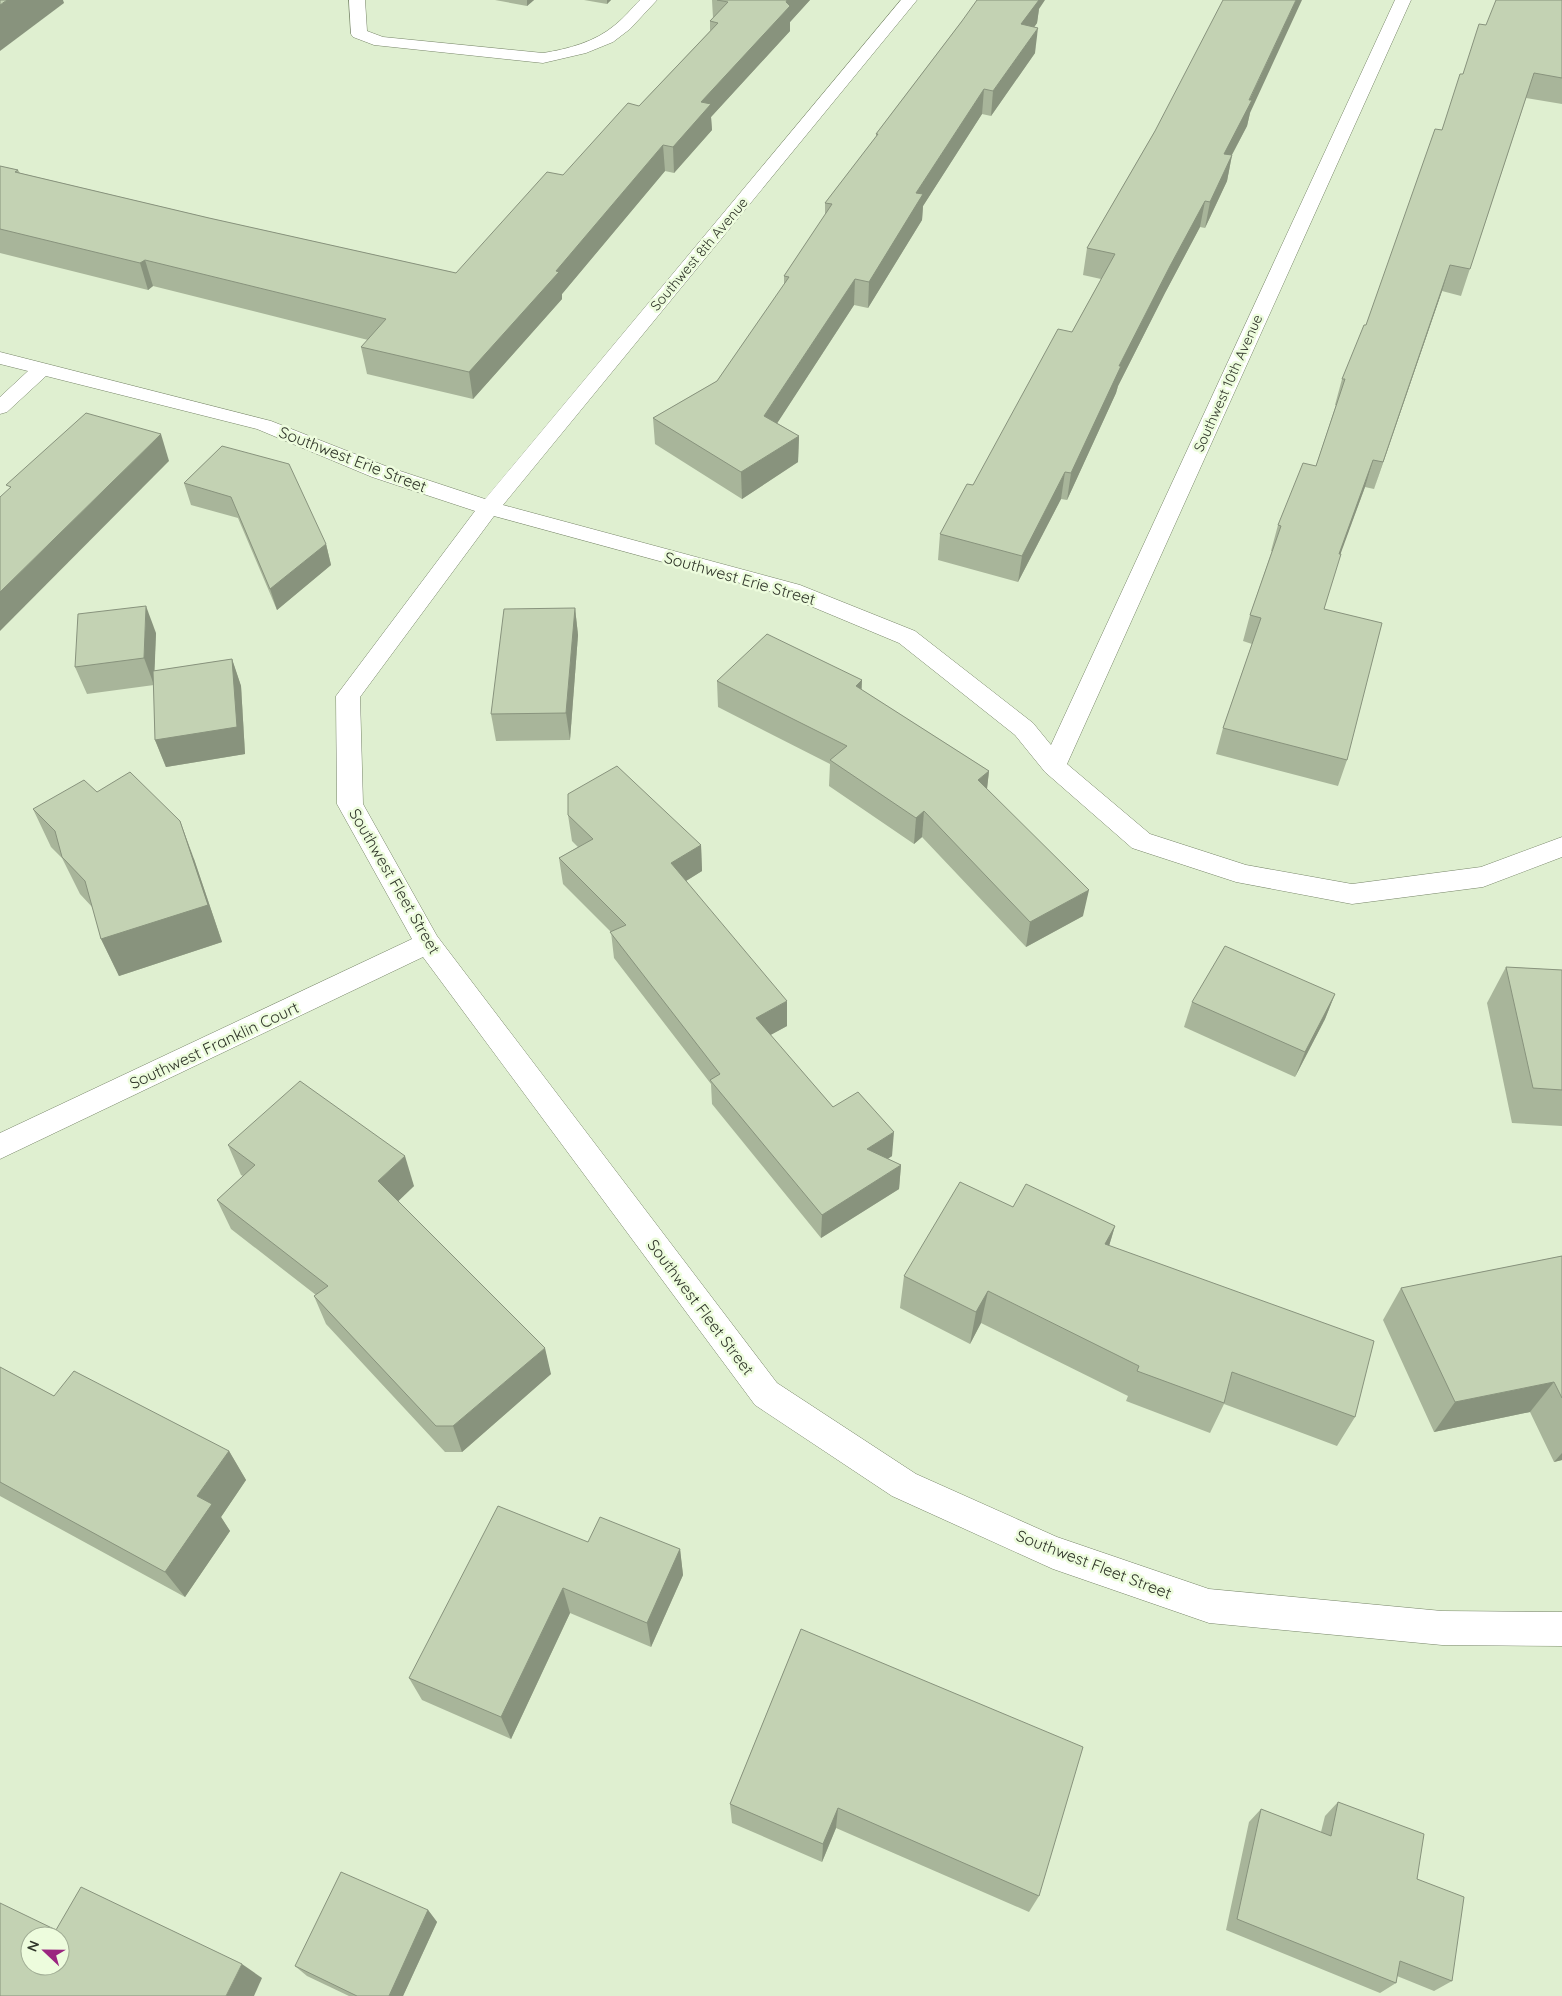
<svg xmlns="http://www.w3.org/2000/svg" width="1562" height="1996" viewBox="0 0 1562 1996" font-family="Quicksand,sans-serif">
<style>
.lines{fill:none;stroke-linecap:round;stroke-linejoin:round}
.minor-casing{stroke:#778568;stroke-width:1}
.minor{fill:#fff;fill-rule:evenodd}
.wall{fill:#a8b59a}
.shaded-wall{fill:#88937d}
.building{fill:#c3d2b3;stroke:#88937d;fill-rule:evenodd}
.labels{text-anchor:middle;stroke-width:5;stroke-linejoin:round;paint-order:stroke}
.far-street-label{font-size:14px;fill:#30362a;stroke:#edfcdd}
.street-label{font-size:16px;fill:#30362a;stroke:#edfcdd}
</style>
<rect width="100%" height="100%" fill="#dfefd0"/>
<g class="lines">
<defs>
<g id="minor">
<path d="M349 0H365L367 31 383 37 543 53C568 49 595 42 615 25 624 18 632 8 640 0H657L630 29 613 42 586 53 543 63 374 45 353 37 351 34Z"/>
<path d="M901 0H917L503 505 800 585 915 631 1033 723 1051 745 1395 0H1411L1067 764 1150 834 1246 865 1352 884 1481 867 1562 837V857L1483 887 1352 904 1236 882 1132 848 1045 772 1015 735 899 643 784 595 494 516 360 697 363 804 437 936 777 1383 916 1474 1057 1537 1209 1589 1442 1611 1562 1612V1646L1442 1645 1209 1623 1053 1569 892 1496 755 1405 423 957 0 1159V1133L412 939 337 804 336 696 475 511 372 477 257 429 46 376 7 412 0 414V397L28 371 0 364V352L271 421 388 467 485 499Z"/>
</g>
</defs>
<use href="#minor" class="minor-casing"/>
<use href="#minor" class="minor"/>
</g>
<g class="wall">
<path d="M495 0H534L527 6Z"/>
<path d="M584 0H611L607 4Z"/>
<path d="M712 0H810L790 22V31L711 117 712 130 674 173 665 171 562 294V299L473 399 367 374 361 347 368 340 153 286 148 290 0 253V166L18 170 20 173 209 218 456 273 639 106 710 31V21L713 18Z"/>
<path d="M1562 0V104L1526 98 1461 296 1442 291 1374 489 1365 487 1340 554 1324 609 1347 760 1338 786 1216 754 1223 728 1252 644 1243 641 1250 615 1272 551H1271L1278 525 1316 466 1336 405H1335L1342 379 1366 325 1442 130 1463 74 1486 25Z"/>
<path d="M1039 9 1037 23 1034 27 1035 53 991 116 982 114 923 206 922 220 868 308 854 305 777 423 799 436 798 462 742 499 655 444 653 418 717 381 784 285V276L825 215V203L876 137V134L962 21Z"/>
<path d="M1250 113 1247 126 1232 155 1227 181 1205 228 1200 227 1165 293 1118 386 1116 393 1067 500 1061 499 1018 582 938 560 940 534 973 485 1072 332 1101 279 1083 275 1087 248 1155 131Z"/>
<path d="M222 446 326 544 331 565 277 610 238 518 191 505 184 483Z"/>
<path d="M575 608 578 635 570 740 496 741 491 714Z"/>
<path d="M156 633 154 671 232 659 241 686 245 754 166 767 155 740 154 685 87 694 75 667Z"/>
<path d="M717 681 862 690 989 771 987 789 1083 916 1026 947 922 837 914 844 829 786 830 764 718 707Z"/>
<path d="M97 792 194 859 222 942 119 976 101 939 93 908 80 894 62 858 51 847 33 809Z"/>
<path d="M568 815 701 845 702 871 686 881 787 1026 770 1035 833 1107 892 1156 888 1159 901 1165 899 1189 821 1238 712 1104 711 1084 614 958 611 932 563 884 559 858 578 847 572 841Z"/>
<path d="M1506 967 1562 970V1126L1512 1123 1487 1003Z"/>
<path d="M1335 994 1325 1019 1295 1077 1184 1027 1192 1002Z"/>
<path d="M228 1145 414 1186 398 1201 551 1374 462 1452H445L326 1324 314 1296 316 1295 231 1229 217 1200 243 1176 241 1175Z"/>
<path d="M1013 1207 1115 1226 1109 1246 1355 1417 1337 1446 1224 1404 1210 1433 1126 1401 1128 1396 981 1323 970 1344 900 1308 904 1276Z"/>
<path d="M1562 1256V1460L1554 1462 1530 1412 1434 1432 1383 1320 1401 1288Z"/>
<path d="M0 1367 54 1396 229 1451 246 1480 221 1517 230 1531 185 1597 0 1496Z"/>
<path d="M588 1542 680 1549 683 1575 651 1647 570 1613 511 1739 422 1700 409 1678Z"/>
<path d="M801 1629 1039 1896 1029 1912 836 1828 822 1862 732 1823 730 1804Z"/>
<path d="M1338 1802 1417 1879 1452 1981 1434 1991 1397 1976 1396 1983 1380 1993 1226 1930 1249 1822 1261 1809 1321 1832 1325 1816Z"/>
<path d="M428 1910 437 1922 403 1996H349L307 1976 295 1966Z"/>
</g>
<g class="shaded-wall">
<path d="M7 0H63L64 3 0 51V5Z"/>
<path d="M527 0H534L527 6Z"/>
<path d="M607 0H611L607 4Z"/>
<path d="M787 0H810L790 22V31L711 117 712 130 674 173 673 147 701 102Z"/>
<path d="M1032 0H1045L1039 9 1037 23 1019 49 1021 24Z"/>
<path d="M1296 0H1302L1250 113 1247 126 1219 179 1224 154Z"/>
<path d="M1038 28 1035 53 991 116 993 91Z"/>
<path d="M984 89 982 114 923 206 922 220 868 308 869 282 916 193Z"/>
<path d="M663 145 665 171 562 294V299L473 399 469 372Z"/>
<path d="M1232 155 1227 181 1205 228 1210 202Z"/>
<path d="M1205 201 1200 227 1165 293 1118 386 1116 393 1067 500 1071 473 1119 366 1170 266Z"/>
<path d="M145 260 153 286 148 290 140 263Z"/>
<path d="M1450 265 1442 291 1374 489 1383 462Z"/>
<path d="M855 279 854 305 765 442 764 416Z"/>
<path d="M161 434 169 461 0 631V592Z"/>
<path d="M799 436 798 462 742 499 741 472Z"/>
<path d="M1373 460 1365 487 1331 580 1339 554Z"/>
<path d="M1065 472 1061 499 1018 582 1022 556Z"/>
<path d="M326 544 331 565 277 610 270 589Z"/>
<path d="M146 606 156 633 154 685 144 658Z"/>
<path d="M575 608 578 635 570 740 566 713Z"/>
<path d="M232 659 241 686 245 754 166 767 155 740Z"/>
<path d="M862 680 861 707 856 686Z"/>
<path d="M989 771 986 797 978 780Z"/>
<path d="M924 811 922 837 914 844 916 818Z"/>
<path d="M180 821 194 859 222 942 119 976 101 939Z"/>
<path d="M701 845 702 871 673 889 671 863Z"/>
<path d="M1089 890 1083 916 1026 947 1030 922Z"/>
<path d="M1335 994 1325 1019 1295 1077 1305 1052Z"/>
<path d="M787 1001V1026L756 1043V1018Z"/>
<path d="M894 1132 892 1156 865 1173 867 1149Z"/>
<path d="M405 1156 414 1186 388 1211 378 1181Z"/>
<path d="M901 1165 899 1189 821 1238 822 1215Z"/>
<path d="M1115 1226 1105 1259V1244Z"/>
<path d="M988 1291 981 1323 970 1344 976 1312Z"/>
<path d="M545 1348 551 1374 462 1452 453 1426Z"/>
<path d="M1554 1382 1530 1412 1434 1432 1455 1402Z"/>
<path d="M229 1451 246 1480 221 1517 230 1531 185 1597 165 1572 197 1496Z"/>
<path d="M1562 1453V1460L1554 1462Z"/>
<path d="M680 1549 683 1575 651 1647 647 1623Z"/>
<path d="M563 1588 570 1613 511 1739 501 1717Z"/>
<path d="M838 1808 836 1828 822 1862 823 1844Z"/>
<path d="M428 1910 437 1922 403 1996H389Z"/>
<path d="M242 1964 262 1978 254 1996H226Z"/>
</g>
<g class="building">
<path d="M0 0H7L0 5Z"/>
<path d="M717 0H787L786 2 790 6 701 102 711 104 673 147 663 145 556 271 559 272 469 372 361 347 386 319 145 260 140 263 0 229V166L18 170 15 172 209 218 456 273 547 172 563 175 628 103 639 106 718 23 710 21 728 2Z"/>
<path d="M977 0H1039L1021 24 1038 28 993 91 984 89 916 193 923 194 869 282 855 279 764 416 799 436 741 472 653 418 717 381 789 277 784 276 832 204 825 203 878 134H876L962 21Z"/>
<path d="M1223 0H1296L1249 100H1252L1224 154 1232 155 1210 202 1205 201 1170 266 1119 366H1121L1071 473 1065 472 1022 556 940 534 967 484 973 485 1058 329 1072 332 1115 254 1087 248 1155 131Z"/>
<path d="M1496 0H1562V78L1534 73 1470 269 1450 265 1383 462 1373 460 1339 554H1341L1324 609 1382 623 1347 760 1223 728 1261 618 1250 615 1281 526 1278 525 1303 463 1316 466 1345 379H1342L1364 325H1366L1435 129 1442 130 1460 74H1463L1479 24 1486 25Z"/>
<path d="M86 413 161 434 0 592V497L11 487 6 485Z"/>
<path d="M222 446 289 464 326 544 270 589 231 497 184 483Z"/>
<path d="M146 606 144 658 75 667 78 614Z"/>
<path d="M575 608 566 713 491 714 504 609Z"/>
<path d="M767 634 862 680 856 686 989 771 978 780 1089 890 1030 922 924 811 916 818 830 760 847 746 717 681Z"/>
<path d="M232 659 237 727 155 740 153 671Z"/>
<path d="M617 766 701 845 671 863 787 1001 756 1018 833 1107 858 1092 894 1132 867 1149 901 1165 822 1215 710 1080 720 1074 610 932 626 925 559 858 593 839 568 815V794Z"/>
<path d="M130 772 180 821 208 905 101 939 85 881 62 857 55 831 33 809 84 780 97 792Z"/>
<path d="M1225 946 1335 994 1305 1052 1192 1002Z"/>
<path d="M1506 967 1562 970V1090L1533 1088Z"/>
<path d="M300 1081 405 1156 378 1181 545 1348 453 1426H436L314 1296 328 1286 217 1200 255 1165 228 1145Z"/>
<path d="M960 1182 1013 1207 1026 1184 1115 1226 1105 1244 1374 1341 1355 1417 1232 1372 1224 1403 1137 1371 1139 1366 988 1291 976 1312 904 1276Z"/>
<path d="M1562 1256V1398L1554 1382 1455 1402 1401 1288Z"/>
<path d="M0 1367 54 1396 74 1371 229 1451 197 1496 212 1504 165 1572 0 1482Z"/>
<path d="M498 1506 588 1542 600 1517 680 1549 647 1623 563 1588 501 1717 409 1678Z"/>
<path d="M801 1629 1083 1747 1039 1896 838 1808 823 1844 730 1804Z"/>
<path d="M1338 1802 1424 1834 1417 1879 1464 1897 1452 1981 1400 1961 1396 1983 1237 1919 1261 1809 1331 1836Z"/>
<path d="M341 1872 428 1910 389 1996H357L295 1966Z"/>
<path d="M81 1887 242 1964 226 1996H0V1903L56 1930ZM30 1936H60V1966H30Z"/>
</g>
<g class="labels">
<g class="far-street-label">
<text transform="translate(699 254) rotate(-50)" y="5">Southwest 8th Avenue</text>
<text transform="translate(1228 383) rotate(-66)" y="5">Southwest 10th Avenue</text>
</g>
<g class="street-label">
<text transform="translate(353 459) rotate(21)" y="6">Southwest Erie Street</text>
<text transform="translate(740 578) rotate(16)" y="6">Southwest Erie Street</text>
<text transform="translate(395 881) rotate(60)" y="6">Southwest Fleet Street</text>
<text transform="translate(214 1045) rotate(-25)" y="6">Southwest Franklin Court</text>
<text transform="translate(701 1307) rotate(53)" y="6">Southwest Fleet Street</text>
<text transform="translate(1094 1564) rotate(21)" y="6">Southwest Fleet Street</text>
</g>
</g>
<g transform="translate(45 1951) rotate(292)"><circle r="24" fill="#edfcdd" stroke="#a1ad95"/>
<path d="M0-4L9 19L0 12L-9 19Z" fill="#9b2580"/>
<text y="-8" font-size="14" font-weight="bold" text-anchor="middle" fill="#30362a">N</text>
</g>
</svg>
